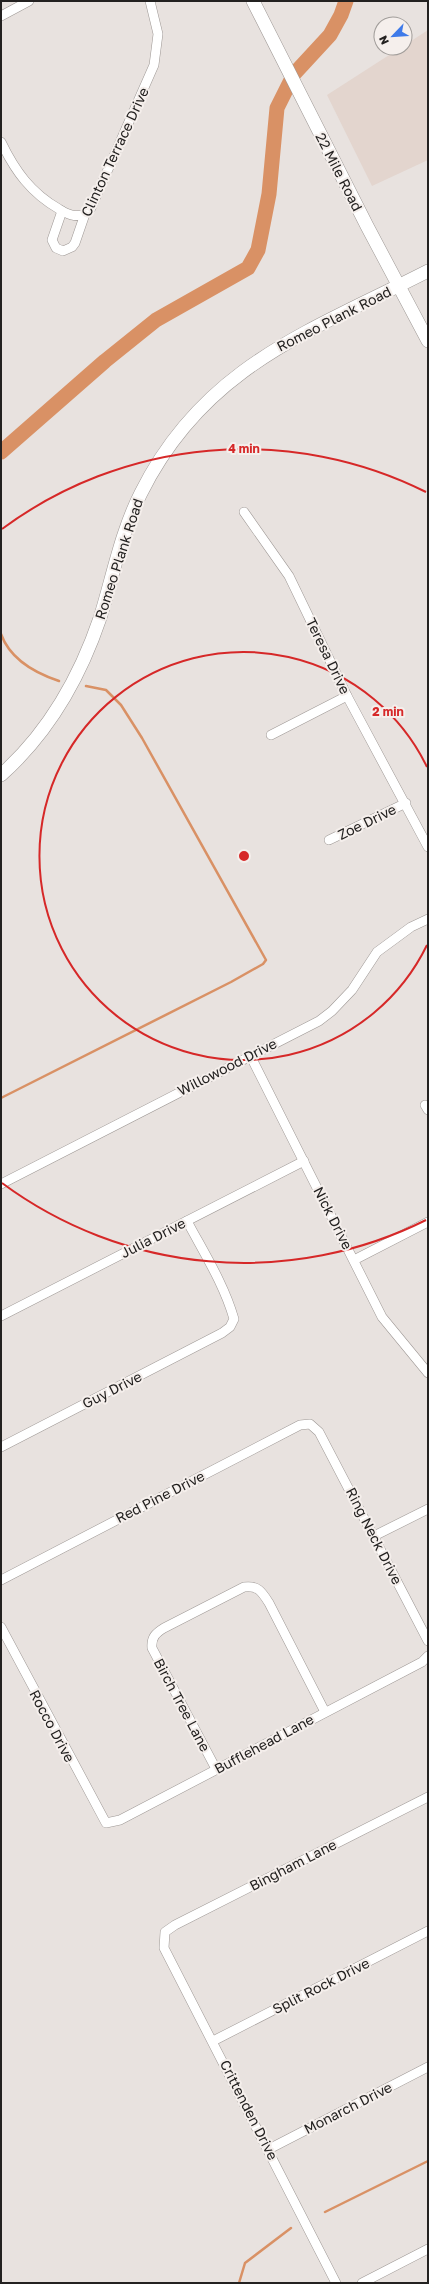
<svg xmlns="http://www.w3.org/2000/svg" width="429" height="2284" viewBox="0 0 429 2284" font-family="'Golos Text',sans-serif">
<style>
.built{fill:#e3d5ce}
.lines{fill:none;stroke-linecap:round;stroke-linejoin:round}
.stream{stroke:#d99165;stroke-width:2.5}
.river{stroke:#d99165;stroke-width:15}
.street-casing{stroke:#9e9895;stroke-width:10}
.secondary-casing{stroke:#9e9895;stroke-width:14}
.street{stroke:#fff;stroke-width:9}
.secondary{stroke:#fff;stroke-width:13}
.ring{fill:none;stroke:#d62828;stroke-width:2}
.labels{text-anchor:middle;stroke-width:4;stroke-linejoin:round;paint-order:stroke}
.street-label{font-size:14px;fill:#232120;stroke:#f5efec}
.centre{fill:#d62828;stroke:#f5efec;stroke-width:2}
.ring-label{font-size:12px;text-anchor:middle;font-weight:bold;fill:#d62828;stroke:#f5efec;stroke-width:4;stroke-linejoin:round;paint-order:stroke}
</style>
<rect width="100%" height="100%" fill="#e8e2df"/>
<path class="built" d="M428 30V160L372 186 327 95 400 48H405V45Z"/>
<g class="lines">
<g class="stream">
<path d="M1 634C10 659 35 673 59 681"/>
<path d="M1 1098 231 982 263 964 266 960 142 738 121 705 106 690 86 686"/>
<path d="M325 2212 428 2161"/>
<path d="M239 2283 245 2263 291 2228"/>
</g>
<path class="river" d="M1 452 105 361 156 320 248 268 258 250 269 194 277 108 294 74 330 35 341 15 346 1"/>
<defs>
<g id="street">
<path d="M1 16 29 1"/>
<path d="M1 142C15 171 31 193 59 209 67 214 75 218 85 214"/>
<path d="M62 211 52 240 56 248 63 251 72 247 75 243 85 214 91 208 154 65 158 34 150 1"/>
<path d="M244 512 289 576 347 696 428 847"/>
<path d="M271 735 347 696"/>
<path d="M329 840 406 803"/>
<path d="M250 1055 382 1317 428 1373"/>
<path d="M425 1105 428 1110"/>
<path d="M1 1184 319 1021 332 1011 352 990 377 952 411 927 428 919"/>
<path d="M354 1260 428 1222"/>
<path d="M1 1316 304 1161"/>
<path d="M1 1447 222 1333 230 1327 234 1319C224 1284 204 1253 187 1221"/>
<path d="M374 1536 428 1509"/>
<path d="M1 1580 300 1425 310 1424 319 1432 428 1641"/>
<path d="M1 1627 106 1823 120 1820 422 1662 428 1656"/>
<path d="M216 1769 152 1648C151 1637 156 1633 164 1628L244 1587C258 1585 262 1592 269 1603L325 1712"/>
<path d="M213 2041 428 1931"/>
<path d="M269 2149 428 2067"/>
<path d="M336 2283 164 1948 165 1932 175 1925 428 1797"/>
<path d="M362 2283 428 2249"/>
</g>
<g id="secondary">
<path d="M253 1 367 226 428 341"/>
<path d="M1 775C48 733 80 677 100 618 113 576 121 532 141 493 204 366 311 331 428 271"/>
</g>
</defs>
<use href="#street" class="street-casing"/>
<use href="#secondary" class="secondary-casing"/>
<use href="#street" class="street"/>
<use href="#secondary" class="secondary"/>
</g>
<g class="ring">
<path d="M427 945A204 204 0 1 1 427 767"/>
<path d="M426 1220A407 407 0 0 1 2 1183M2 529A407 407 0 0 1 426 492"/>
</g>
<g class="labels">
<g class="street-label">
<text transform="translate(115 152) rotate(-65)" y="5">Clinton Terrace Drive</text>
<text transform="translate(339 172) rotate(63)" y="5">22 Mile Road</text>
<text transform="translate(334 319) rotate(-27)" y="5">Romeo Plank Road</text>
<text transform="translate(119 559) rotate(-72)" y="5">Romeo Plank Road</text>
<text transform="translate(328 656) rotate(64)" y="5">Teresa Drive</text>
<text transform="translate(367 822) rotate(-26)" y="5">Zoe Drive</text>
<text transform="translate(227 1067) rotate(-27)" y="5">Willowood Drive</text>
<text transform="translate(333 1218) rotate(63)" y="5">Nick Drive</text>
<text transform="translate(153 1238) rotate(-27)" y="5">Julia Drive</text>
<text transform="translate(112 1390) rotate(-27)" y="5">Guy Drive</text>
<text transform="translate(160 1497) rotate(-27)" y="5">Red Pine Drive</text>
<text transform="translate(374 1536) rotate(63)" y="5">Ring Neck Drive</text>
<text transform="translate(182 1705) rotate(62)" y="5">Birch Tree Lane</text>
<text transform="translate(52 1726) rotate(62)" y="5">Rocco Drive</text>
<text transform="translate(264 1744) rotate(-28)" y="5">Bufflehead Lane</text>
<text transform="translate(293 1865) rotate(-27)" y="5">Bingham Lane</text>
<text transform="translate(321 1986) rotate(-27)" y="5">Split Rock Drive</text>
<text transform="translate(348 2108) rotate(-27)" y="5">Monarch Drive</text>
<text transform="translate(249 2110) rotate(63)" y="5">Crittenden Drive</text>
</g>
</g>
<circle cx="244" cy="856" r="6" class="centre"/>
<g class="ring-label">
<text x="244" y="453">4 min</text>
<text x="388" y="716">2 min</text>
</g>
<rect width="429" height="2284" fill="none" stroke="#232120" stroke-width="4"/>
<g transform="translate(393 36) rotate(245)"><circle r="19" fill="#f5efec" stroke="#a19d9a"/>
<path d="M0-3L7 15L0 10L-7 15Z" fill="#3e7ae9"/>
<text y="-6" font-size="11" font-weight="bold" text-anchor="middle" fill="#232120">N</text>
</g>
</svg>
